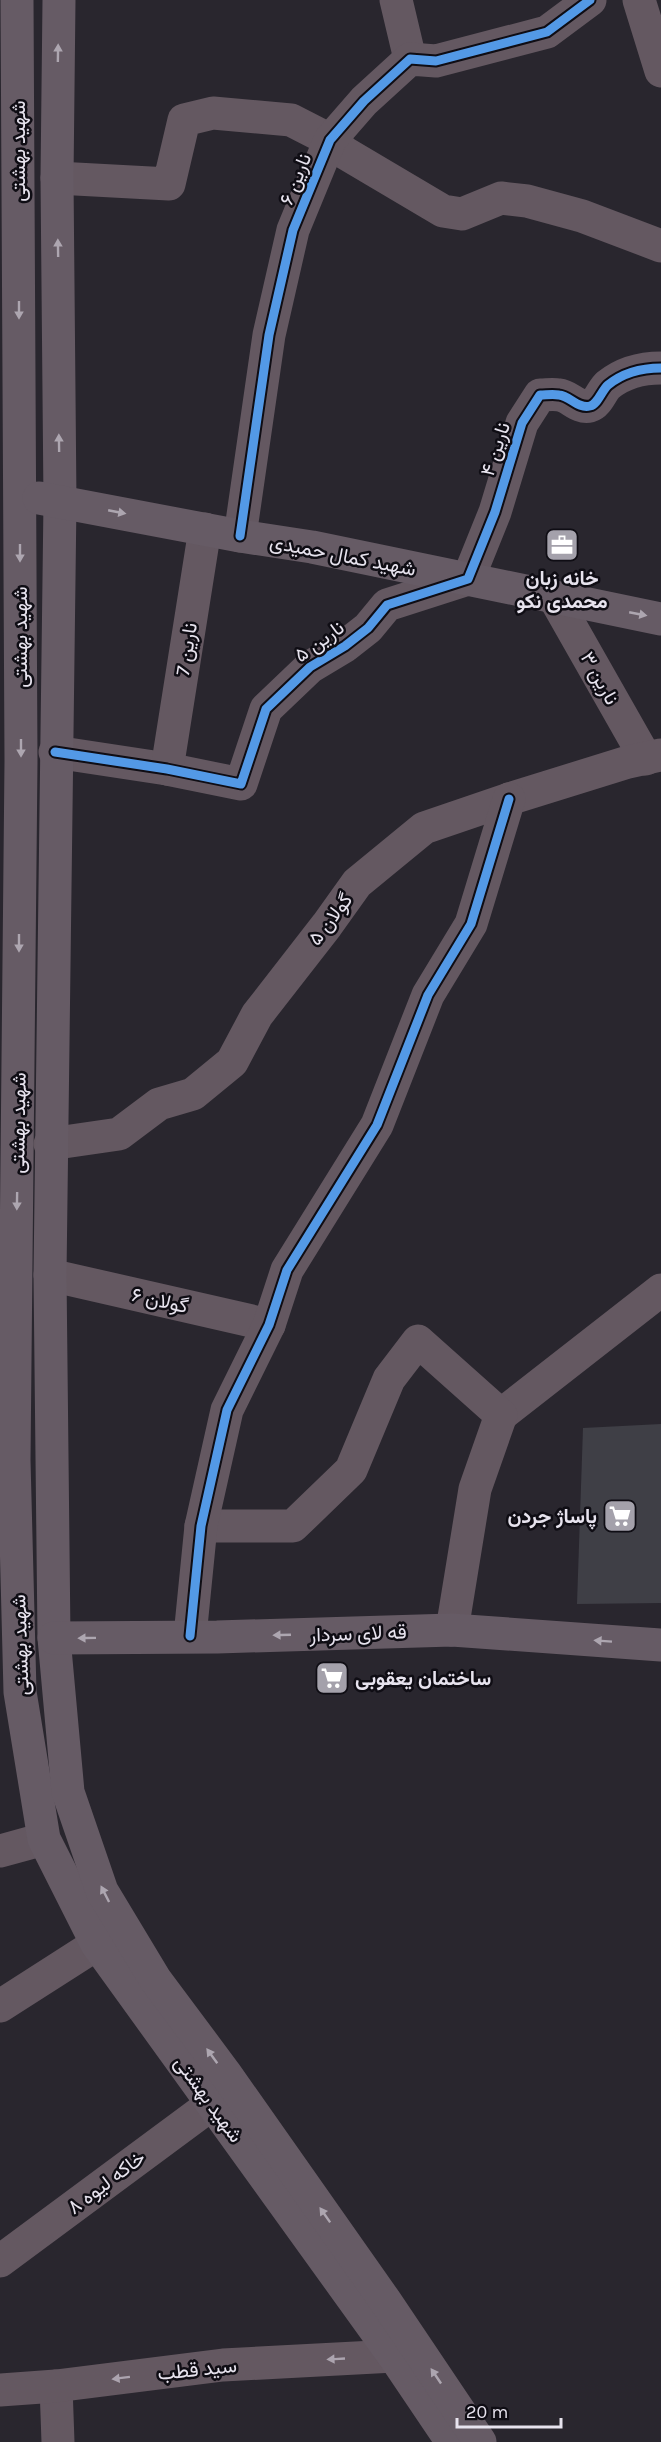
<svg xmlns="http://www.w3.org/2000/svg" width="661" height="2442" viewBox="0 0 661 2442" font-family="Karla,Vazirmatn,sans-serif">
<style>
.building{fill:#3f3f46}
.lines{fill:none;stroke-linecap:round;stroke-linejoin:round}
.street{stroke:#645861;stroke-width:33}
.secondary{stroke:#665b65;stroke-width:33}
.cycleway-casing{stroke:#0f0d14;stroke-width:13}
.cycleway{stroke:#5399e6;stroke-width:9}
.oneway{fill:#ada6b0}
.oneway2{fill:#aca4af}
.labels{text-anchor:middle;stroke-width:5;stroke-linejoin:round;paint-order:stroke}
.street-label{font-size:20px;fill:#e7e3ee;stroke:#0f0d14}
.poi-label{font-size:20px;font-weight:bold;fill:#e7e3ee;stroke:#0f0d14}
</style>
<rect width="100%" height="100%" fill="#29262e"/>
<path class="building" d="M661 1424V1603L577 1604 583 1428Z"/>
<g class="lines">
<g class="street">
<path d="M396 0 410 59"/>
<path d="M639 0 661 71"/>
<path d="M57 178 169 184 184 120 213 113 291 120 330 140 345 153 443 211 462 214 501 198 527 201 582 216 661 246"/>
<path d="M240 536 269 335 293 230 330 140 364 101 410 59 436 61 547 32 590 0"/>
<path d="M554 597 646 759"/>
<path d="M55 752 167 769 241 784 266 709 310 667 345 646 368 628 387 605 468 579 495 512 522 423 540 395C546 395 553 394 559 395 570 396 578 409 590 406 598 404 602 390 608 385 624 372 642 368 661 368"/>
<path d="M167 769 205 529"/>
<path d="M50 1144 119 1134 159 1104 193 1094 232 1062 257 1015 327 925 357 883 424 828 509 799 628 762 661 755"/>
<path d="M50 1275 269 1325"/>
<path d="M501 1415 661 1290"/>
<path d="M201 1526H293L351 1470 389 1379 418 1341 501 1415 475 1489 452 1630"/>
<path d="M190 1636 201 1526 227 1410 269 1325 287 1270 377 1125 428 995 471 924 509 799"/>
<path d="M0 1851 44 1839"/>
<path d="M0 2006 97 1944"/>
<path d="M0 2261 212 2104"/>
<path d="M56 2386 58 2442"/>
<path d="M0 2390 56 2386 223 2365 394 2356"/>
</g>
<g class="secondary">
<path d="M17 0 21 761 14 1460 20 1692 44 1839 97 1944 394 2356 452 2442"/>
<path d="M59 0 57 178 60 501 50 1275 54 1638 68 1792 102 1891 155 1979 225 2073 386 2302 480 2442"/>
<path d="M39 498 240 536 312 547 661 619"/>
<path d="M54 1638 217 1637 452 1630 661 1645"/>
</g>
<defs>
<g id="cycleway">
<path d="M240 536 269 335 293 230 330 140 364 101 410 59 436 61 547 32 590 0"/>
<path d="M55 752 167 769 241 784 266 709 310 667 345 646 368 628 387 605 468 579 495 512 522 423 540 395C546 395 553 394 559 395 570 396 578 409 590 406 598 404 602 390 608 385 624 372 642 368 661 368"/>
<path d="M190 1636 201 1526 227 1410 269 1325 287 1270 377 1125 428 995 471 924 509 799"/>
</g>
</defs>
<use href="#cycleway" class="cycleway-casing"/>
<use href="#cycleway" class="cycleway"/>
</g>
<defs><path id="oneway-solid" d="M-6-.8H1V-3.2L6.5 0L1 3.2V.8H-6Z" transform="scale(1.5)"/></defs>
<g class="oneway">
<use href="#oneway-solid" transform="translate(58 53) rotate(-89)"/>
<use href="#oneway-solid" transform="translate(58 248) rotate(-91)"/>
<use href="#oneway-solid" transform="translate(19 310) rotate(90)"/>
<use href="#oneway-solid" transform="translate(59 443) rotate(-91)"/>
<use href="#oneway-solid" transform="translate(117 512) rotate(11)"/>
<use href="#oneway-solid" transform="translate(20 553) rotate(90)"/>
<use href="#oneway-solid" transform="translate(638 614) rotate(11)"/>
<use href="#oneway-solid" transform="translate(21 748) rotate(90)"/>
<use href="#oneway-solid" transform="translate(19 943) rotate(90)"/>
<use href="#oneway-solid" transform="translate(17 1201) rotate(91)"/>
<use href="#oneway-solid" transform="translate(282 1635) rotate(178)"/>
<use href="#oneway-solid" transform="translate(87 1638) rotate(179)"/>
<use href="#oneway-solid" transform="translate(603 1641) rotate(-176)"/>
<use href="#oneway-solid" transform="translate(105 1894) rotate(-117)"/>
<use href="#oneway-solid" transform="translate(212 2056) rotate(-126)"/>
<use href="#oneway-solid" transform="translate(325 2215) rotate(-125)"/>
<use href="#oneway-solid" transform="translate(436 2376) rotate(-124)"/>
</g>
<g class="oneway2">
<use href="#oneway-solid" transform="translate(336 2359) rotate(177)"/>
<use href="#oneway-solid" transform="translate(121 2378) rotate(173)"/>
</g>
<defs>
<symbol id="office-square" viewBox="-11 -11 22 22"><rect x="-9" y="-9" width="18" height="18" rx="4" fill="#a4a1ab" stroke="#0f0d14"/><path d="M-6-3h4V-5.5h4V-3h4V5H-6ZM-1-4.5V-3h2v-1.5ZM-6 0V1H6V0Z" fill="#fff"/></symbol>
<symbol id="supermarket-square" viewBox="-11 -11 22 22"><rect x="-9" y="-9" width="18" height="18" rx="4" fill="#a4a1ab" stroke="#0f0d14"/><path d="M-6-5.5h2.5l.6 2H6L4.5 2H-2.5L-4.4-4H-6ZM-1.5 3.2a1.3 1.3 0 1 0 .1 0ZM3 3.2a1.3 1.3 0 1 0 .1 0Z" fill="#fff"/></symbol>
</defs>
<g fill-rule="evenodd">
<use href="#office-square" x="543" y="526" width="38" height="38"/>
<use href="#supermarket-square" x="601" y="1497" width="38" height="38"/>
<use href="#supermarket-square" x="313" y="1659" width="38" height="38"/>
</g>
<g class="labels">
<g class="street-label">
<text transform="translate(18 151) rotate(-90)" y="7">شهید بهشتی</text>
<text transform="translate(295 179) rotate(-68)" y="7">نارین ۶</text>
<text transform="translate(495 449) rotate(-72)" y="7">نارین ۴</text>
<text transform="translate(343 555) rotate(11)" y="7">شهید کمال حمیدی</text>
<text transform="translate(20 637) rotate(-90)" y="7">شهید بهشتی</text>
<text transform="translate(319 641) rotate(-36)" y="7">نارین ۵</text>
<text transform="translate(186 649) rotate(-81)" y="7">نارین 7</text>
<text transform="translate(600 678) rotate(61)" y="7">نارین ۳</text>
<text transform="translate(330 919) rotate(-53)" y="7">گولان ۵</text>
<text transform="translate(18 1123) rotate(-89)" y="7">شهید بهشتی</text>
<text transform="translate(160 1300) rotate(13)" y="7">گولان ۶</text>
<text transform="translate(358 1633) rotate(-2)" y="7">قه لای سردار</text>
<text transform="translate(20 1645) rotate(-92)" y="7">شهید بهشتی</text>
<text transform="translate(209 2099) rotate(54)" y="7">شهید بهشتی</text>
<text transform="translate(106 2182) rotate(-37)" y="7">خاکه لیوه ۸</text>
<text transform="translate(197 2369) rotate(-6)" y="7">سید قطب</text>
</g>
<g class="poi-label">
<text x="562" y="585">خانه زبان<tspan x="562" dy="23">محمدی نکو</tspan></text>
<text x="597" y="1523" text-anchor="end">پاساژ جردن</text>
<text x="355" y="1685" text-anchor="start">ساختمان یعقوبی</text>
</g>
</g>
<path d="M457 2418v9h104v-9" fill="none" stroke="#e7e3ee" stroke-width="3"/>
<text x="466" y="2418" font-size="18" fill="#e7e3ee" stroke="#0f0d14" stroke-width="4.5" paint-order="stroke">20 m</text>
</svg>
